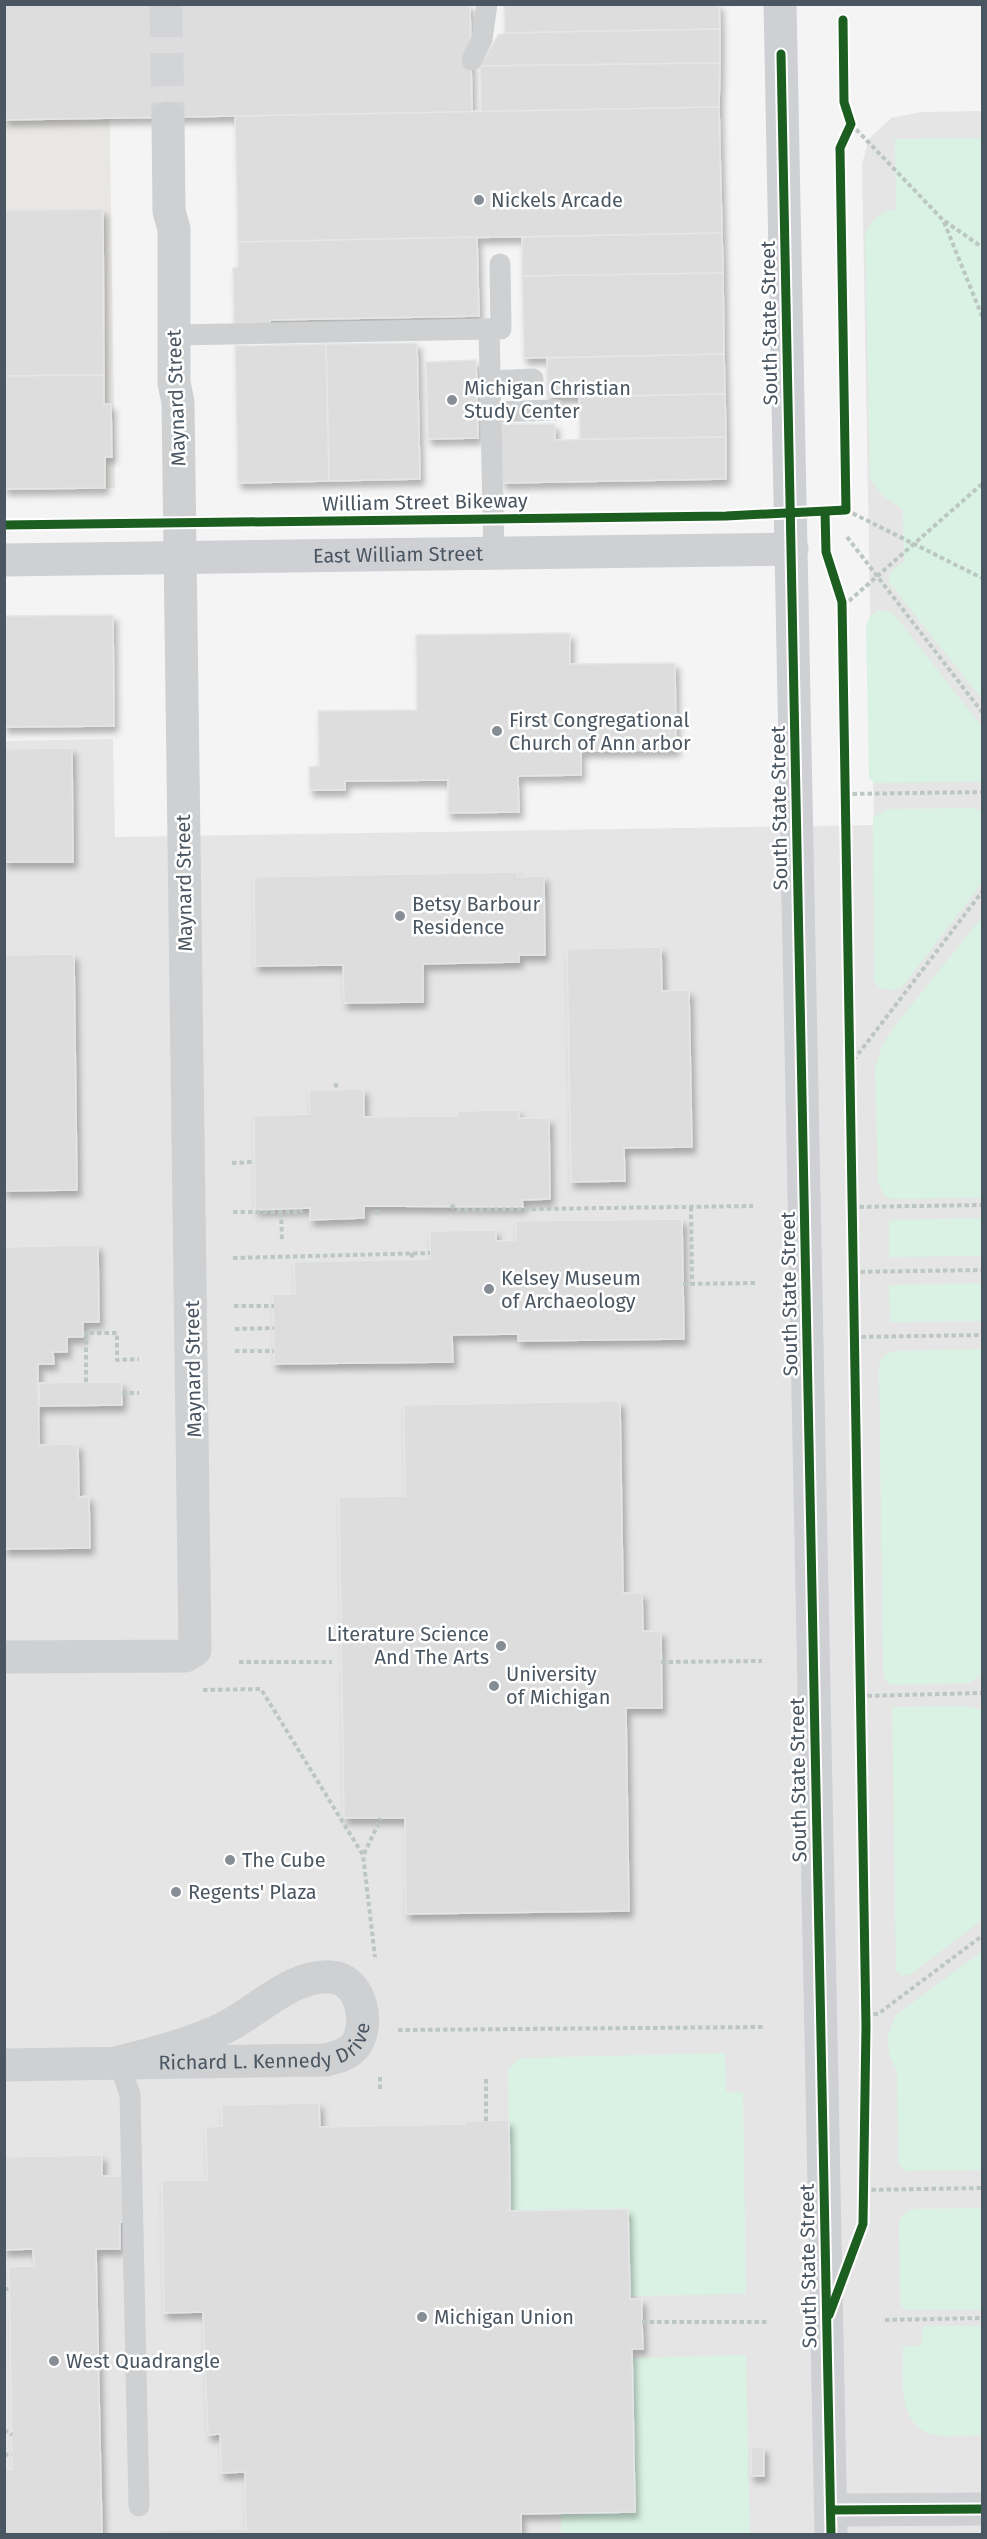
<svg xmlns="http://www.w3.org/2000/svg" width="987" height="2539" viewBox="0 0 987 2539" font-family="'Fira Sans',sans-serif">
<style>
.commercial{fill:#e8e7e3}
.education{fill:#e6e5e6}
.green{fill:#d9f2e3}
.building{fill:#ddddde;stroke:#e5e6e7;stroke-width:1.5;filter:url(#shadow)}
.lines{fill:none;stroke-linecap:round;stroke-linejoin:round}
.street-tunnel{stroke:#d2d4d7;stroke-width:33;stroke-dasharray:33 16;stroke-linecap:butt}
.path{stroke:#bcc7c4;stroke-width:4;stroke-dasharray:4.5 3;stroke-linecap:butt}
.lane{stroke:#ced0d2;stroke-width:21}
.street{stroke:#ced0d2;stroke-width:33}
.secondary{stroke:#ced0d4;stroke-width:33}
.cycleway-casing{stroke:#fff;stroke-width:13}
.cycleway{stroke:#1b5e20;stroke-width:9}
.poi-dot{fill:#868d94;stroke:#fff;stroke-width:2}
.labels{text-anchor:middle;stroke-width:5;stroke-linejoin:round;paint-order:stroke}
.poi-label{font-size:20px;fill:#4a5661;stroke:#fff;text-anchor:start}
.street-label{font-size:20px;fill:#4a5661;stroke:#fff}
</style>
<defs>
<filter id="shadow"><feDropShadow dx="3.5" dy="6" stdDeviation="3" flood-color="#0004"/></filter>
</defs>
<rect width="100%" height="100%" fill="#f4f4f4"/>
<path class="commercial" d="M4 5H108L115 488H5Z"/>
<path class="education" d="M982 111V2534H5L4 741 113 739 115 837 874 825 862 164 869 139 891 118 921 112Z"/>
<g class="green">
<path d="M982 138V699L888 581 890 572 904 561 903 510 882 495 870 478 865 236C870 220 880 212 896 209L895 139Z"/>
<path d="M879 610 890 612 897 618 982 727V782L875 783 869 778 866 627 870 616Z"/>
<path d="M973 808 982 812V883L902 987 892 990 879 988 874 980 873 818 887 809Z"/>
<path d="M982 917V1198L891 1199 884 1195 878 1182 875 1068 882 1046 893 1028Z"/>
<path d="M982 1218V1256L889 1257V1220Z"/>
<path d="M982 1283V1321L890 1322 889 1285Z"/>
<path d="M982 1349V1675L970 1683 891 1685 885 1680 883 1670 879 1364 885 1355 894 1351Z"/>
<path d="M966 1706 982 1710V1920L911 1974 902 1976 896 1971 892 1707Z"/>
<path d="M982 1951V2170L904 2171 898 2162 897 2071 889 2055 888 2035 896 2015Z"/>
<path d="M725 2053 726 2092H743L746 2294 630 2296 628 2209 507 2211 510 2208 508 2070 520 2058Z"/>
<path d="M982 2208V2310H905L900 2303 899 2222 903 2214 912 2209Z"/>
<path d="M923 2326H982V2435C968 2435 950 2438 936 2435 896 2428 903 2376 903 2347L921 2345Z"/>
<path d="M746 2355 750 2534H561V2514L635 2512 632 2358Z"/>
</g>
<g class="building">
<path d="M4 4H470L472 112 4 120Z"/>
<path d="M504 4H719L720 29 505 33Z"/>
<path d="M720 29V63L480 66 498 35 505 33Z"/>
<path d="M720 63 719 107 481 112 480 66Z"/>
<path d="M719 107 722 233 238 242 235 116Z"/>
<path d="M103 209 104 375 4 376V210Z"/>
<path d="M722 233 723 273 522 276V237Z"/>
<path d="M477 237 479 316 270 320V326H234L233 268 238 267V242Z"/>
<path d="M723 273 724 354 524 358 522 276Z"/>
<path d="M417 343 420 479 329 481 326 344Z"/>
<path d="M326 344 329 481 238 483 235 346Z"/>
<path d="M724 354 725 394 547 397V358Z"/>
<path d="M476 360 478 438 428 439 426 362Z"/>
<path d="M104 375V404H111L112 457H105V488L4 489V376Z"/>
<path d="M725 394 726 437 580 439 579 397Z"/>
<path d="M501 424H555V440L726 437V479L502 483Z"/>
<path d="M113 615 114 726 4 727V616Z"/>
<path d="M570 633V664L675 663 676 750 581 751V775L518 776 519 812 448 813V780L345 781V790H310L309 767 319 766 318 711 417 710 416 635Z"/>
<path d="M72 748 73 862H4V749Z"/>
<path d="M517 872 518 877 544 876 545 955H519V962L423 964V1002L344 1003 343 965 255 966 254 877Z"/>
<path d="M661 947 662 991 689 990 692 1147 624 1148 625 1181 571 1182 567 949Z"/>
<path d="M74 954 77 1190 4 1191V955Z"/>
<path d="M364 1089V1117L458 1116 457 1111 519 1110V1118H549L550 1199 522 1200 523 1207 364 1206V1218L310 1220V1208L255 1210 254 1116 310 1114 309 1090Z"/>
<path d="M682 1219 684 1339 518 1341V1334L452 1335 453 1362 274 1364 273 1294H295L294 1262 430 1259V1231L496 1230V1241L516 1240V1221Z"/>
<path d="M98 1245 99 1322H83V1337H67V1352H53L54 1364H38L39 1445 78 1444 79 1497 89 1496 90 1548 4 1549V1247Z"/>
<path d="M86 1382H122V1405L39 1406V1383Z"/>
<path d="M620 1401 623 1593H642L643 1631H661L662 1708H626L629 1911 406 1914 405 1818H344L339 1497 405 1496 404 1405Z"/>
<path d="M319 2103 320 2127 465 2124V2121L509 2120 510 2209 507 2211 628 2209 630 2296V2299H642V2322L643 2349H632L635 2512 521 2514V2534H159V2530L246 2529 245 2472 221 2473 220 2434 208 2435 203 2312 164 2313 162 2180H207L206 2127 222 2126V2105Z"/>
<path d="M102 2155V2176H122L123 2222H120V2249H96L102 2534H4V2469H12L9 2267 34 2266 33 2249 4 2250V2157Z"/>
<rect x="751" y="2447" width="13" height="29"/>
</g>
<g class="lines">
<path class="street-tunnel" d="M166 4 168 118"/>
<g class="path">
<path d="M851 124 943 220 982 247"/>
<path d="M944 222 982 316"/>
<path d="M846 510 982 578"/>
<path d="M847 537 982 712"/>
<path d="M849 601 982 484"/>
<path d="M845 794 982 792"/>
<path d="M849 1066 982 892"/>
<path d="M336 1083V1089"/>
<path d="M232 1163 254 1162"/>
<path d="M451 1205 457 1210 753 1206"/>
<path d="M691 1207 692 1284"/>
<path d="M852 1207 982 1205"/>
<path d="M377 1210V1216"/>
<path d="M233 1212H301V1209"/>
<path d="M281 1212 282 1241"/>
<path d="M412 1253V1260"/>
<path d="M233 1258 430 1253"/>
<path d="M853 1272 982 1270"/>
<path d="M683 1284 755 1283"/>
<path d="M234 1306H274"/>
<path d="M235 1329 274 1328"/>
<path d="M854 1337 982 1335"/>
<path d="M235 1351H274"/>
<path d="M86 1382V1333H117V1360L139 1359"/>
<path d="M122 1393H139"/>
<path d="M239 1662H332"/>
<path d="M661 1662 762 1661"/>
<path d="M203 1690 261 1689 363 1855 375 1957"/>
<path d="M860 1696 982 1693"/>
<path d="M364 1854 381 1818"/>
<path d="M866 2014H878L982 1936"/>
<path d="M398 2030 764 2027"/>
<path d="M486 2079V2121"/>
<path d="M380 2089V2074"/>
<path d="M864 2190 982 2188"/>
<path d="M4 2289H9"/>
<path d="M885 2320 982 2318"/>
<path d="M642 2322H769"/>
<path d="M4 2430 12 2435"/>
<path d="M4 2455 12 2454"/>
</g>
<g class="lane">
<path d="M472 60 482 39 487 4"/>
<path d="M489 329H501L500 264"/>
<path d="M174 335 489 329 494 554"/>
<path d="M490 381 533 379"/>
<path d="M490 412 557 410"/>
<path d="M119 2062 130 2095 139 2506"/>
</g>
<g class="street">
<path d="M4 1657 185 1656 195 1650 178 402 174 383V229L169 211 168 118"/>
<path id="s1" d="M4 2065 326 2060C337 2057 346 2055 354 2047 372 2026 361 1978 331 1977 292 1974 257 2012 224 2028 190 2044 156 2053 119 2062"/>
</g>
<g class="secondary">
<path d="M780 4 831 2534"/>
<path id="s2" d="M4 560 792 549"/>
<path d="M831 2510 982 2509"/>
</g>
<defs>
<g id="cycleway">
<path d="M781 54 831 2534"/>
<path d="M825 512 826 552 842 602 866 2026 863 2224 829 2315"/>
<path d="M4 525 726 516 846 510 840 148 851 124 844 102 843 20"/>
<path d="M831 2510 982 2509"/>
</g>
</defs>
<use href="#cycleway" class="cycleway-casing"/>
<use href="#cycleway" class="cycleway"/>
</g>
<g class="poi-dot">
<circle cx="479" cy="200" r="6"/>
<circle cx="452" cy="400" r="6"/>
<circle cx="497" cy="731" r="6"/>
<circle cx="400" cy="916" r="6"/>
<circle cx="489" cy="1289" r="6"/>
<circle cx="501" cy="1646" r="6"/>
<circle cx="494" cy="1686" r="6"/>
<circle cx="230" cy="1860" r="6"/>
<circle cx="176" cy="1892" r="6"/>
<circle cx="422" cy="2317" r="6"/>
<circle cx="54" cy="2361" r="6"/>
</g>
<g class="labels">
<g class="poi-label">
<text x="491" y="207">Nickels Arcade</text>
<text x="464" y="395">Michigan Christian<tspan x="464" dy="23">Study Center</tspan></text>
<text x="509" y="727">First Congregational<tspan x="509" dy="23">Church of Ann arbor</tspan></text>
<text x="412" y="911">Betsy Barbour<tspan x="412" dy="23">Residence</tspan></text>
<text x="501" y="1285">Kelsey Museum<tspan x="501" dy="23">of Archaeology</tspan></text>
<text x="489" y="1641" text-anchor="end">Literature Science<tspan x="489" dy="23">And The Arts</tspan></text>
<text x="506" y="1681">University<tspan x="506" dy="23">of Michigan</tspan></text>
<text x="242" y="1867">The Cube</text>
<text x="188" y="1899">Regents' Plaza</text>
<text x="434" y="2324">Michigan Union</text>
<text x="66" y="2368">West Quadrangle</text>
</g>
<g class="street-label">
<text transform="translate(769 323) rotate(-91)" y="7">South State Street</text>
<text transform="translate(176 398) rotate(-92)" y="7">Maynard Street</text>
<text transform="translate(425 502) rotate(-1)" y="7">William Street Bikeway</text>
<text dy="7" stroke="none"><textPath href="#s2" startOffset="394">East William Street</textPath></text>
<text transform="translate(779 808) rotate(-91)" y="7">South State Street</text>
<text transform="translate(184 883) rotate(-91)" y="7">Maynard Street</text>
<text transform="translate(789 1294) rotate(-91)" y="7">South State Street</text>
<text transform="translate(193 1369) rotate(-91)" y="7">Maynard Street</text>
<text transform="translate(798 1780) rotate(-91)" y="7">South State Street</text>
<text dy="7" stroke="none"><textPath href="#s1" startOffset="267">Richard L. Kennedy Drive</textPath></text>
<text transform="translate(808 2266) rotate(-91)" y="7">South State Street</text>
</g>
</g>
<rect width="987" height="2539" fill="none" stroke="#4a5661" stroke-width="12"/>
</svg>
